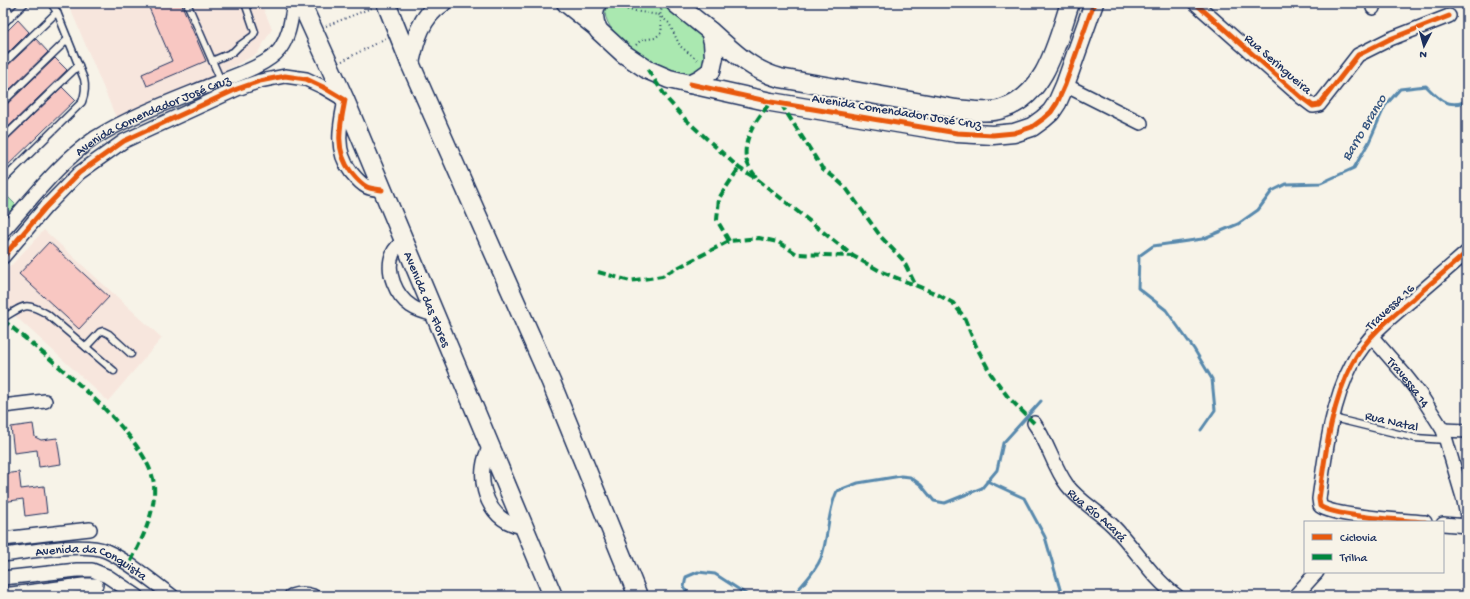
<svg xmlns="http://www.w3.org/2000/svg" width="1470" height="599" viewBox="0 0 1470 599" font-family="'Gochi Hand',sans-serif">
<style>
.built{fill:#f7e6dd}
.green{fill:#aae8b0;stroke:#628c87}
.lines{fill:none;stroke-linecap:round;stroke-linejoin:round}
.stream{stroke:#5889ad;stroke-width:3}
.building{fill:#f8c7c2;stroke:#1b2f5e}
.lane-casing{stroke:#1b2f5e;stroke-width:9}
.street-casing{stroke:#1b2f5e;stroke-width:16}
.secondary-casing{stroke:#1b2f5e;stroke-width:21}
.path{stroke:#1b2f5e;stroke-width:2;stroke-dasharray:1 3;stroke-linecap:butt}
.lane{stroke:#f7f3e8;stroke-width:6}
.street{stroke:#f7f3e8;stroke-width:13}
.secondary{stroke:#f7f3e8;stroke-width:18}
.quiet{stroke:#00873e;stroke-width:4;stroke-dasharray:8 4;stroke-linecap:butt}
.cycleway-casing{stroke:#f7f3e8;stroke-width:8}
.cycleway{stroke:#e8590c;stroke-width:5}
.labels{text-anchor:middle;stroke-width:4;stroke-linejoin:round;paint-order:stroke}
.street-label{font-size:13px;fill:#1b2f5e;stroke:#f7f3e8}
.water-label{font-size:14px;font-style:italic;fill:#34547f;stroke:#f7f3e8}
</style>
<rect width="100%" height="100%" fill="#f7f3e8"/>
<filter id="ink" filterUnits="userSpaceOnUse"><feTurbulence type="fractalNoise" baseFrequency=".025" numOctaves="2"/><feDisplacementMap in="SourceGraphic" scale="8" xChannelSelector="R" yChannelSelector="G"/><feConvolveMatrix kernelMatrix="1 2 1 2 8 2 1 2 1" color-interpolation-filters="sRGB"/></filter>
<g filter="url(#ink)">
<g class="built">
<path d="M68 3H261L272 29 257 54 218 74 117 120Z"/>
<path d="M44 230 162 338 108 401 12 313 5 303 3 297V274Z"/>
</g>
<g class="green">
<path d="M606 3H666L703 35 710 63 691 75C680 72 669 70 658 65 639 56 597 28 606 3Z"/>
<path d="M3 192 16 205 10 211H3Z"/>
</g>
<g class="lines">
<g class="stream">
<path d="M1201 430 1215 410 1212 379 1194 349 1166 310 1138 288 1139 256 1153 246 1202 239 1238 224 1258 210 1272 191 1286 184 1321 183 1354 168 1369 142 1385 106 1400 89 1426 86C1439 99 1447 109 1467 101"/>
<path d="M987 481 1024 498 1045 537 1062 596"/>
<path d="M689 596 684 587 686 577 698 572 715 574 749 596"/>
<path d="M793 596C802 584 815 573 821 558 829 536 827 513 837 491L858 483 901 476 910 477 921 485 934 501 945 503 982 488 997 470 1003 443 1041 401"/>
</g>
</g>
<g class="building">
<path d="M147 3H181L206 61 147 86 142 74 172 61Z"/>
<path d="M18 20 29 32 3 58V35Z"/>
<path d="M36 39 48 52 3 96V68L6 67Z"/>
<path d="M55 58 67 70 3 132V106L6 105Z"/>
<path d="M62 87 75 100 3 170V142L6 141Z"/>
<path d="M49 242 109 297 79 329 19 274Z"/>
<path d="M33 424 35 437 41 440 57 438 61 464 39 467 37 450 14 453 11 427Z"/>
<path d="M19 472 21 489 44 486 47 513 25 516 23 499 3 502V474Z"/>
</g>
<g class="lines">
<defs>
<g id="lane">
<path d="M5 3 9 12 10 18"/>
<path d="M187 3 221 81"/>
<path d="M3 24 25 3"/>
<path d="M212 61 233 52 239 46 253 36 255 32 245 3"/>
<path d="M3 64 57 12"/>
<path d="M3 102 68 39"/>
<path d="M3 138 79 65"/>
<path d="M3 180 82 102C85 94 86 87 84 79L57 12 51 3"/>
<path d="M3 318C24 306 24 301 47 314L114 371"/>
<path d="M86 347 100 332 103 331 109 334 131 354"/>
<path d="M1333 418 1415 438 1446 440"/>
</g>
<g id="street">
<path d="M1195 3 1301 97 1313 106 1319 105 1358 55 1390 39 1449 16"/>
<path d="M1373 8 1374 3"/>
<path d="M1065 85 1141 123"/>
<path id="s1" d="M3 231C32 199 59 162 95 138 128 117 171 101 208 86 228 78 268 66 280 49 290 35 291 19 294 3"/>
<path d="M404 241C400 244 395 248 393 253 385 271 396 296 411 306 418 311 427 313 435 315"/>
<path d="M3 257 45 208 79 173 124 141 237 89 260 81 285 76 306 79 323 87 345 100C340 125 334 150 351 172 355 177 361 184 367 187 371 189 377 189 382 190"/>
<path id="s2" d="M1372 337 1405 375 1420 394 1443 430 1464 501 1467 516"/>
<path d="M3 406 45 401"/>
<path id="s3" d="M1034 423C1048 442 1053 466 1067 485 1079 501 1098 511 1113 526 1135 548 1151 577 1177 596"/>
<path d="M1443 430 1467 431"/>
<path d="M490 447C475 471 483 513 512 524 516 526 520 526 524 527"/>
<path d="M1425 522C1403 520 1335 517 1320 506L1319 499C1325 456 1331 403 1352 364 1366 337 1391 317 1414 298 1431 283 1449 268 1467 252"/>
<path d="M1443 524 1467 526"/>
<path d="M3 539 90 529"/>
<path id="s4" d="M3 555C28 552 84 542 106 551 127 560 153 582 172 596"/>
<path d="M3 578 77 570H92L107 576 137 596"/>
<path d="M3 595 83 585H96"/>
<path d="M291 596C299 593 305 593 313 596"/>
<path d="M1295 596 1317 572"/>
</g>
<g id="secondary">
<path id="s5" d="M301 3 345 100 553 596"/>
<path d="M386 3 410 63 551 382 638 596"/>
<path d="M566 3 596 27"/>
<path d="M597 3C592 13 593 22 599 31L624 54 648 70 669 79 690 84 700 79 711 71 714 57 713 42 710 31 675 3"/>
<path d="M710 31C732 50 750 70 780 78L956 109C970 110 988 114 1002 109 1046 96 1057 42 1070 3"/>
<path d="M410 63C415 40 421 16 442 3"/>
<path d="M690 84 771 102 957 133 993 135 1014 133 1032 127 1043 119 1051 112 1057 103 1065 85 1094 3"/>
</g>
</defs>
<use href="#lane" class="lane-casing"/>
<use href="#street" class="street-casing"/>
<use href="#secondary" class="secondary-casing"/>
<g class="path">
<path d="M617 3 628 10 659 15 669 23 680 46 699 61"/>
<path d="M401 4 406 3"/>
<path d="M326 26 374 7"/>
<path d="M636 45 641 40 655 38 661 33C663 23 658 19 662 8"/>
<path d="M342 61 386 38"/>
</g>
<use href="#lane" class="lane"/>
<use href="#street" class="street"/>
<use href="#secondary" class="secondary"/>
<g class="quiet">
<path d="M648 70 668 100 685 119 739 168 757 179 853 256 882 272 937 294 953 303 964 317 976 346 991 374 1008 397 1034 423"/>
<path d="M781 104 822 168 836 179 846 188 881 237 903 260 916 286"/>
<path d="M756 177C752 171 747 165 746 158 743 137 758 117 771 102"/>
<path d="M729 241 717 220 719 198 739 168"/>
<path d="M598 272 630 281 662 276 729 241 759 238 778 242 797 254 853 256"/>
<path d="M3 320C41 352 150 435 154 485 156 513 141 541 129 565"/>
</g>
<defs>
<g id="cycleway">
<path d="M1195 3 1301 97 1313 106 1319 105 1358 55 1390 39 1449 16"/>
<path d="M690 84 771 102 957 133 993 135 1014 133 1032 127 1043 119 1051 112 1057 103 1065 85 1094 3"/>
<path d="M3 257 45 208 79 173 124 141 237 89 260 81 285 76 306 79 323 87 345 100C340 125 334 150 351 172 355 177 361 184 367 187 371 189 377 189 382 190"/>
<path d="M1425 522C1403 520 1335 517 1320 506L1319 499C1325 456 1331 403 1352 364 1366 337 1391 317 1414 298 1431 283 1449 268 1467 252"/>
</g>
</defs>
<use href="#cycleway" class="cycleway-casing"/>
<use href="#cycleway" class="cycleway"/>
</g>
</g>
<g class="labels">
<g class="street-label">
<text transform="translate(1279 63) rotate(41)" y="5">Rua Seringueira</text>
<text transform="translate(897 110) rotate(9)" y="5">Avenida Comendador José Cruz</text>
<text dy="5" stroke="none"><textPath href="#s1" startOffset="193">Avenida Comendador José Cruz</textPath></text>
<text dy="5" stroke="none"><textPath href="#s5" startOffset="322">Avenida das Flores</textPath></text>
<text transform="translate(1389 306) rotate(-43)" y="5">Travessa 16</text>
<text dy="5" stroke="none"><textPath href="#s2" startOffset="58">Travessa 14</textPath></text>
<text transform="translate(1392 420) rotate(13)" y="5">Rua Natal</text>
<text dy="5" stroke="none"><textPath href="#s3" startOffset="113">Rua Río Acará</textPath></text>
<text dy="5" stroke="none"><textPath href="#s4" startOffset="92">Avenida da Conquista</textPath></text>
</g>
<g class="water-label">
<text transform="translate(1363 127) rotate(-59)" y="5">Barro Branco</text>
</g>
</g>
<rect width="1470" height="599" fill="none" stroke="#f7f3e8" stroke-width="16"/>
<rect x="8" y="8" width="1454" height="583" fill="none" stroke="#1b2f5e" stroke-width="1.5" filter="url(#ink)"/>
<rect x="1304" y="521" width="140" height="52" fill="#f7f3e8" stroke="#9fa5b1"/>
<rect x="1312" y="534" width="20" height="6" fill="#e8590c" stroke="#9fa5b1"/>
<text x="1340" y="541" font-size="12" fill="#1b2f5e">Ciclovia</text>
<rect x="1312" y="554" width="20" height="6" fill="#00873e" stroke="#9fa5b1"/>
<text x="1340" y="561" font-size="12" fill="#1b2f5e">Trilha</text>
<g transform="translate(1424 46) rotate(186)" stroke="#f7f3e8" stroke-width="3" paint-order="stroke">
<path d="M0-3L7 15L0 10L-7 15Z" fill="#1b2f5e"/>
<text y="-6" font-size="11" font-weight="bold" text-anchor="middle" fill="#1b2f5e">N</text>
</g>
</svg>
